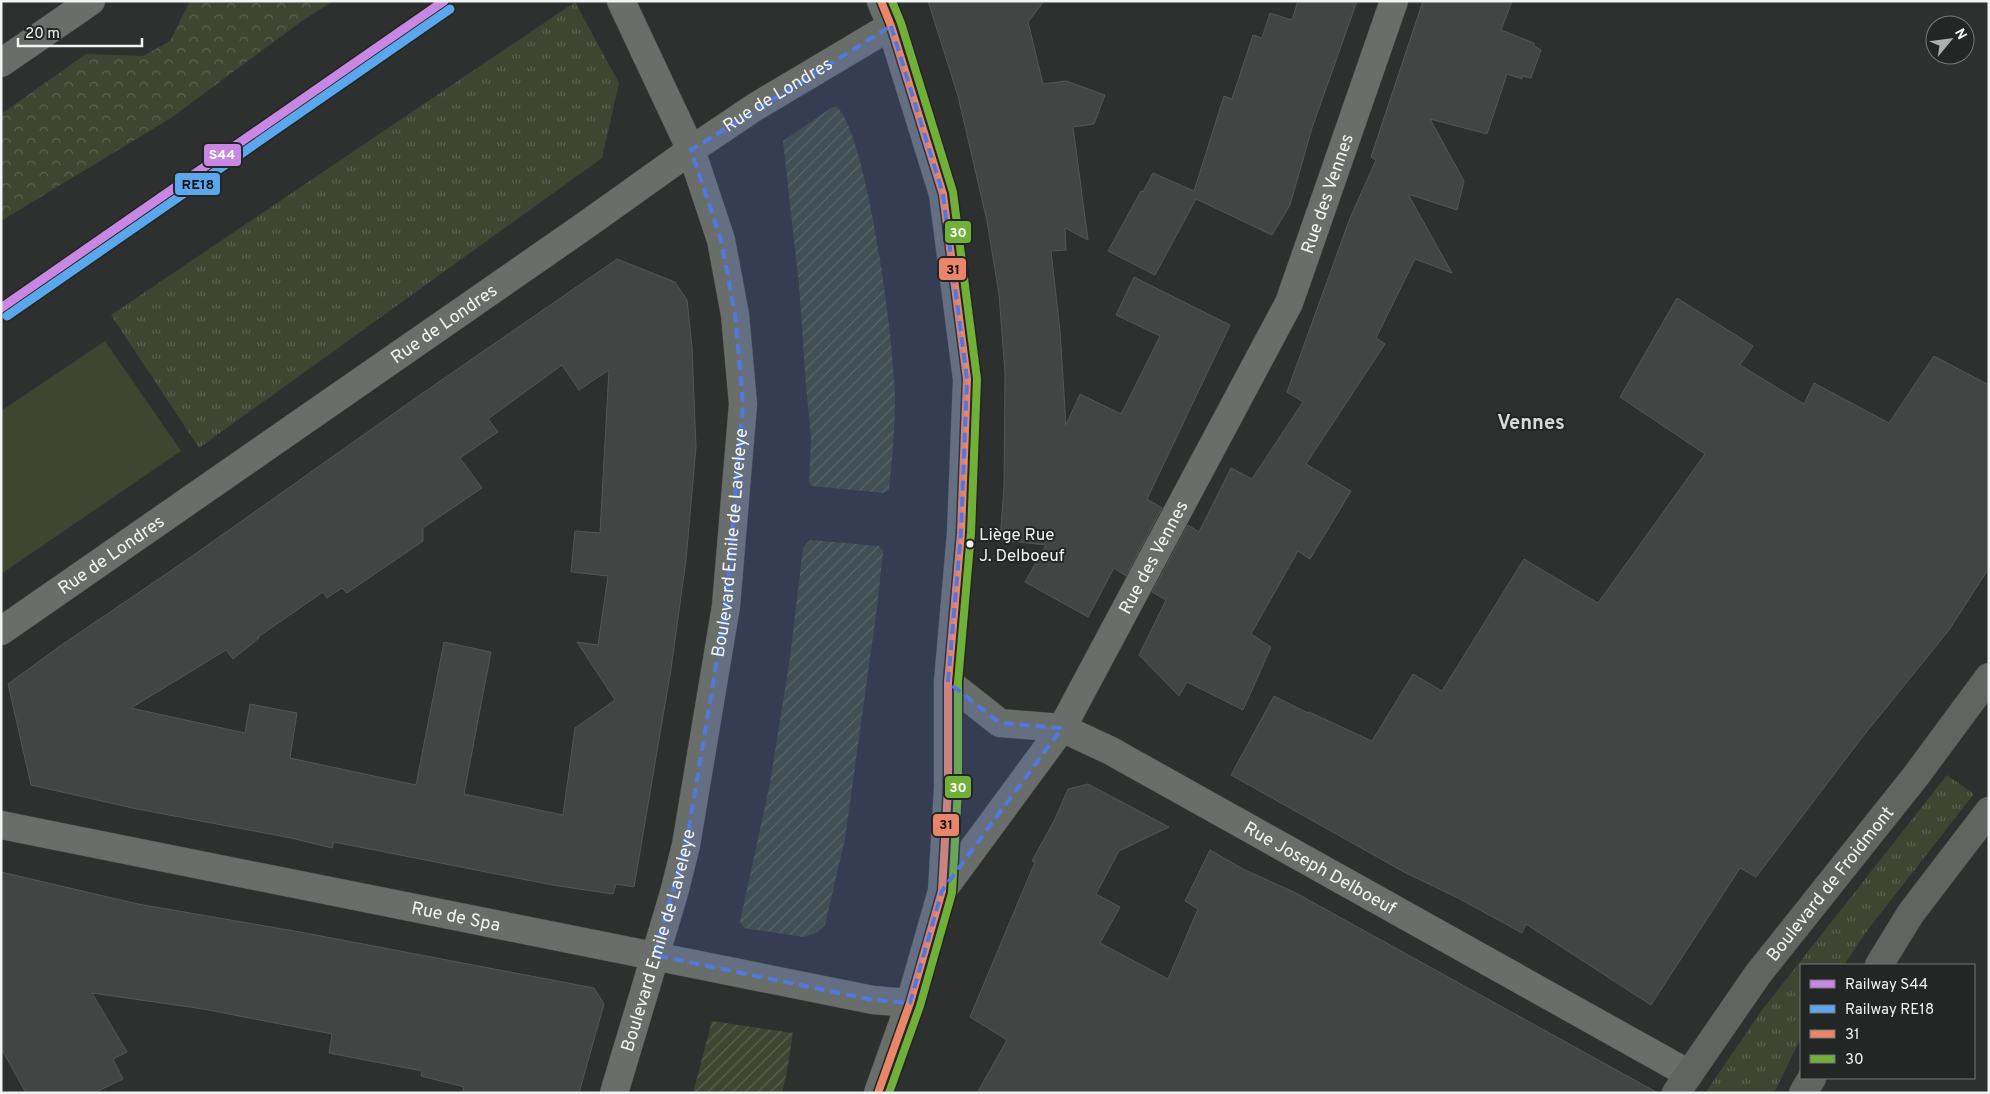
<svg xmlns="http://www.w3.org/2000/svg" width="1990" height="1094" viewBox="0 0 1990 1094" font-family="Overpass,sans-serif">
<style>
.grass{fill:url(#grass-tufts)}
.forest{fill:url(#forest-crowns)}
.garden{fill:url(#garden-furrows)}
.pitch{fill:#3e4632}
.building{fill:#434545;stroke:#545555;fill-rule:evenodd}
.lines{fill:none;stroke-linecap:round;stroke-linejoin:round}
.minor-casing{stroke:#494b4a;stroke-width:29}
.major-casing{stroke:#494b4a;stroke-width:29}
.minor{stroke:#6a6e6a;stroke-width:28}
.major{stroke:#616561;stroke-width:28}
.bus-1-casing{stroke:#232625;stroke-width:11}
.bus-2-casing{stroke:#232625;stroke-width:11}
.bus-1{stroke:#e98669;stroke-width:8}
.bus-2{stroke:#71b038;stroke-width:8}
.rail-1-casing{stroke:#232625;stroke-width:12}
.rail-2-casing{stroke:#232625;stroke-width:12}
.rail-1{stroke:#c787e3;stroke-width:9}
.rail-2{stroke:#5aa8eb;stroke-width:9}
.marked{fill:#5278df;fill-opacity:0.2;stroke:#5278df;stroke-width:4;stroke-dasharray:10 6;stroke-linejoin:round}
.bus-dot{fill:#f1f4f3;stroke:#232625;stroke-width:2}
.labels{text-anchor:middle;stroke-width:4;stroke-linejoin:round;paint-order:stroke}
.bus-label{font-size:17px;fill:#f1f4f3;stroke:#232625;text-anchor:start}
.street-label{font-size:18px;fill:#f1f4f3;stroke:#232625}
.quarter-label{font-size:20px;font-weight:bold;fill:#d7dcda;stroke:#232625}
.line-badge{stroke:#232625;stroke-width:2}
.badge-label{font-size:14px;text-anchor:middle;font-weight:bold;fill:#fff}
.pale-badge-label{font-size:14px;text-anchor:middle;font-weight:bold;fill:#111}
</style>
<defs>
<pattern id="grass-tufts" width="24" height="20" patternUnits="userSpaceOnUse" patternTransform="scale(1.25)"><rect width="24" height="20" fill="#3e4632"/><path d="M3 7l-1-3M5 7V3M7 7l1-3M15 17l-1-3M17 17v-4M19 17l1-3" fill="none" stroke="#5a6150"/></pattern>
<pattern id="forest-crowns" width="20" height="18" patternUnits="userSpaceOnUse" patternTransform="scale(1.25)"><rect width="20" height="18" fill="#3e4632"/><path d="M2 6a3 3 0 1 1 6 0M12 15a3 3 0 1 1 6 0" fill="none" stroke="#5a6150"/></pattern>
<pattern id="garden-furrows" width="10" height="10" patternUnits="userSpaceOnUse" patternTransform="scale(1.25)"><rect width="10" height="10" fill="#3e4632"/><path d="M-1 1l2-2M0 10L10 0M9 11l2-2" fill="none" stroke="#5a6150"/></pattern>
</defs>
<rect width="100%" height="100%" fill="#2e2f2f"/>
<g class="grass">
<path d="M575 2 619 83 602 158 199 448 111 315Z"/>
<path d="M1947 775 1974 794 1869 928 1844 965H1801V1038L1774 1093H1705L1762 1010Z"/>
</g>
<path class="forest" d="M190 1H333L302 21 171 118 1 221V114L86 54 143 56 170 41Z"/>
<g class="garden">
<path d="M836 106C868 133 895 351 895 399 895 429 892 460 889 490L883 493 812 486 809 483 811 438 806 386 799 285 783 141 831 108Z"/>
<path d="M810 540 879 546 883 551 878 600 845 839 825 925 816 933 804 937 744 928 740 922 770 783 790 658 803 548Z"/>
<path d="M712 1021 793 1033 787 1071 782 1093H693Z"/>
</g>
<path class="pitch" d="M105 341 181 451 1 574V411Z"/>
<g class="building">
<path d="M928 1H1044L1028 22 1043 84 1066 81 1105 95 1094 124 1073 127 1088 240 1065 228 1066 250 1051 251 1060 331 1066 425 1080 394 1121 414 1160 336 1116 315 1134 277 1230 325 1147 499 1162 508 1126 576 1114 568 1088 617 1025 582 1046 545 1000 540 1004 487 1005 373 999 294 987 221 958 96Z"/>
<path d="M1298 1H1357L1312 128 1290 205 1272 235 1196 199 1155 275 1108 251 1141 191 1143 192 1153 173 1194 191 1224 96 1232 99 1253 35 1262 38 1270 13 1292 20Z"/>
<path d="M1423 1H1512L1501 30 1534 43V46L1541 50 1531 78 1522 76V79L1507 74 1487 134 1430 119 1464 181 1457 210 1408 194 1452 273 1415 259 1376 338 1385 344 1306 464 1351 491 1310 559 1298 551 1251 634 1271 647 1243 710 1187 682 1179 696 1139 655 1166 600 1152 592 1188 525 1199 532 1231 468 1252 479 1303 402 1287 392 1350 218 1376 160 1371 157Z"/>
<path d="M617 259 675 282 687 300 692 347 696 447 686 560 671 669 634 887 616 884 613 894 552 885 334 842 332 848 291 838 137 809 31 785 8 684 60 646 188 559 417 397ZM562 365 579 390 609 370 600 533 575 531 571 572 608 576 598 645 577 642 615 700 575 728 563 815 464 794 491 652 444 642 416 785 290 758 297 713 250 704 245 733 131 708 226 650 233 659 259 638 258 637 323 592 327 598 342 588 347 593 423 541V528L482 488 460 458 498 432 488 419Z"/>
<path d="M1677 298 1753 346 1740 365 1804 404 1814 383 1889 423 1934 356 1989 385V568L1949 630 1860 740 1756 877 1740 868 1651 1005 1526 924 1522 933 1458 898 1404 872 1231 775 1274 696 1308 713 1309 712 1372 741 1413 674 1442 691 1524 559 1598 603 1705 454 1620 397Z"/>
<path d="M1088 784 1169 827 1119 851 1096 894 1120 907 1100 943 1168 979 1198 909 1185 901 1210 850 1243 869 1296 893 1658 1093H977L1007 1040 970 1017 1035 862 1032 861 1055 819 1068 789Z"/>
<path d="M1 872 138 904 300 932 594 988 604 1004 579 1093H462L464 1087 421 1076 422 1071 329 1053 332 1034 203 1009 92 993 127 1052 113 1059 123 1079 94 1093H26L1 1048Z"/>
</g>
<g class="lines">
<defs>
<g id="minor">
<path d="M881 1 891 26 943 194 967 379 961 533 948 682V788L942 891"/>
<path d="M1 63 91 1"/>
<path id="s1" d="M1 631 583 227 691 150 755 107 891 26"/>
<path id="s2" d="M948 682 1000 723 1062 728 1111 751 1689 1074"/>
<path id="s3" d="M1 825 873 1000 910 1003"/>
<path id="s4" d="M614 1093 674 893 686 845 726 606 743 404 735 315 721 240 691 150 621 1"/>
<path id="s5" d="M878 1093 910 1003 942 891 1062 728 1289 303 1394 1"/>
</g>
<g id="major">
<path d="M1879 965 1911 913 1989 811"/>
<path id="s6" d="M1676 1093 1758 974 1915 777 1989 677"/>
<path d="M1803 1093 1812 1078"/>
</g>
</defs>
<use href="#minor" class="minor-casing"/>
<use href="#major" class="major-casing"/>
<use href="#minor" class="minor"/>
<use href="#major" class="major"/>
<defs>
<path id="bus-1" d="M878 1093 910 1003 942 891 948 788V682L961 533 967 379 943 194 891 26 881 1"/>
<path id="bus-2" d="M889 1093 920 1006 952 893 958 789V682L971 533 977 379 953 192 901 23 892 1"/>
</defs>
<use href="#bus-1" class="bus-1-casing"/>
<use href="#bus-2" class="bus-2-casing"/>
<use href="#bus-1" class="bus-1"/>
<use href="#bus-2" class="bus-2"/>
<defs>
<path id="rail-1" d="M1 308 444 1"/>
<path id="rail-2" d="M7 316 450 9"/>
</defs>
<use href="#rail-1" class="rail-1-casing"/>
<use href="#rail-2" class="rail-2-casing"/>
<use href="#rail-1" class="rail-1"/>
<use href="#rail-2" class="rail-2"/>
</g>
<path class="marked" d="M891 26 943 194 967 379 961 533 948 682 1000 723 1062 728 942 891 910 1003 873 1000 654 955 686 845 726 606 743 404 735 315 721 240 691 150Z"/>
<circle class="bus-dot" cx="970" cy="544" r="4.5"/>
<g class="labels">
<g class="bus-label">
<text x="979" y="540">Liège Rue<tspan x="979" dy="21">J. Delboeuf</tspan></text>
</g>
<g class="street-label">
<text dy="6" stroke="none"><textPath href="#s1" startOffset="944">Rue de Londres</textPath></text>
<text dy="6" stroke="none"><textPath href="#s5" startOffset="1012">Rue des Vennes</textPath></text>
<text dy="6" stroke="none"><textPath href="#s1" startOffset="539">Rue de Londres</textPath></text>
<text dy="6" stroke="none"><textPath href="#s4" startOffset="564">Boulevard Emile de Laveleye</textPath></text>
<text dy="6" stroke="none"><textPath href="#s1" startOffset="134">Rue de Londres</textPath></text>
<text dy="6" stroke="none"><textPath href="#s5" startOffset="608">Rue des Vennes</textPath></text>
<text dy="6" stroke="none"><textPath href="#s2" startOffset="422">Rue Joseph Delboeuf</textPath></text>
<text dy="6" stroke="none"><textPath href="#s6" startOffset="260">Boulevard de Froidmont</textPath></text>
<text dy="6" stroke="none"><textPath href="#s3" startOffset="464">Rue de Spa</textPath></text>
<text dy="6" stroke="none"><textPath href="#s4" startOffset="159">Boulevard Emile de Laveleye</textPath></text>
</g>
<g class="quarter-label">
<text x="1531" y="429">Vennes</text>
</g>
</g>
<g class="line-badge">
<rect x="203" y="143" width="39" height="24" rx="5" fill="#c787e3"/>
<rect x="174" y="172" width="47" height="24" rx="5" fill="#5aa8eb"/>
<rect x="944" y="220" width="28" height="24" rx="5" fill="#71b038"/>
<rect x="938" y="257" width="29" height="24" rx="5" fill="#e98669"/>
<rect x="944" y="775" width="28" height="24" rx="5" fill="#71b038"/>
<rect x="932" y="813" width="28" height="24" rx="5" fill="#e98669"/>
</g>
<g class="badge-label">
<text x="222" y="159">S44</text>
<text x="958" y="237">30</text>
<text x="958" y="792">30</text>
</g>
<g class="pale-badge-label">
<text x="198" y="189">RE18</text>
<text x="953" y="274">31</text>
<text x="946" y="829">31</text>
</g>
<rect width="1990" height="1094" fill="none" stroke="#f1f4f3" stroke-width="5"/>
<rect x="1800" y="964" width="175" height="115" fill="#232625" stroke="#757877"/>
<rect x="1810" y="980" width="25" height="8" fill="#c787e3" stroke="#757877"/>
<text x="1845" y="989" font-size="15" fill="#f1f4f3">Railway S44</text>
<rect x="1810" y="1005" width="25" height="8" fill="#5aa8eb" stroke="#757877"/>
<text x="1845" y="1014" font-size="15" fill="#f1f4f3">Railway RE18</text>
<rect x="1810" y="1030" width="25" height="8" fill="#e98669" stroke="#757877"/>
<text x="1845" y="1039" font-size="15" fill="#f1f4f3">31</text>
<rect x="1810" y="1055" width="25" height="8" fill="#71b038" stroke="#757877"/>
<text x="1845" y="1064" font-size="15" fill="#f1f4f3">30</text>
<g transform="translate(1950 40) rotate(61)"><circle r="24" fill="#232625" stroke="#757877"/>
<path d="M0-4L9 19L0 12L-9 19Z" fill="#adafae"/>
<text y="-8" font-size="14" font-weight="bold" text-anchor="middle" fill="#f1f4f3">N</text>
</g>
<path d="M18 38v8h124v-8" fill="none" stroke="#f1f4f3" stroke-width="2.5"/>
<text x="25" y="38" font-size="15" fill="#f1f4f3" stroke="#232625" stroke-width="4" paint-order="stroke">20 m</text>
</svg>
